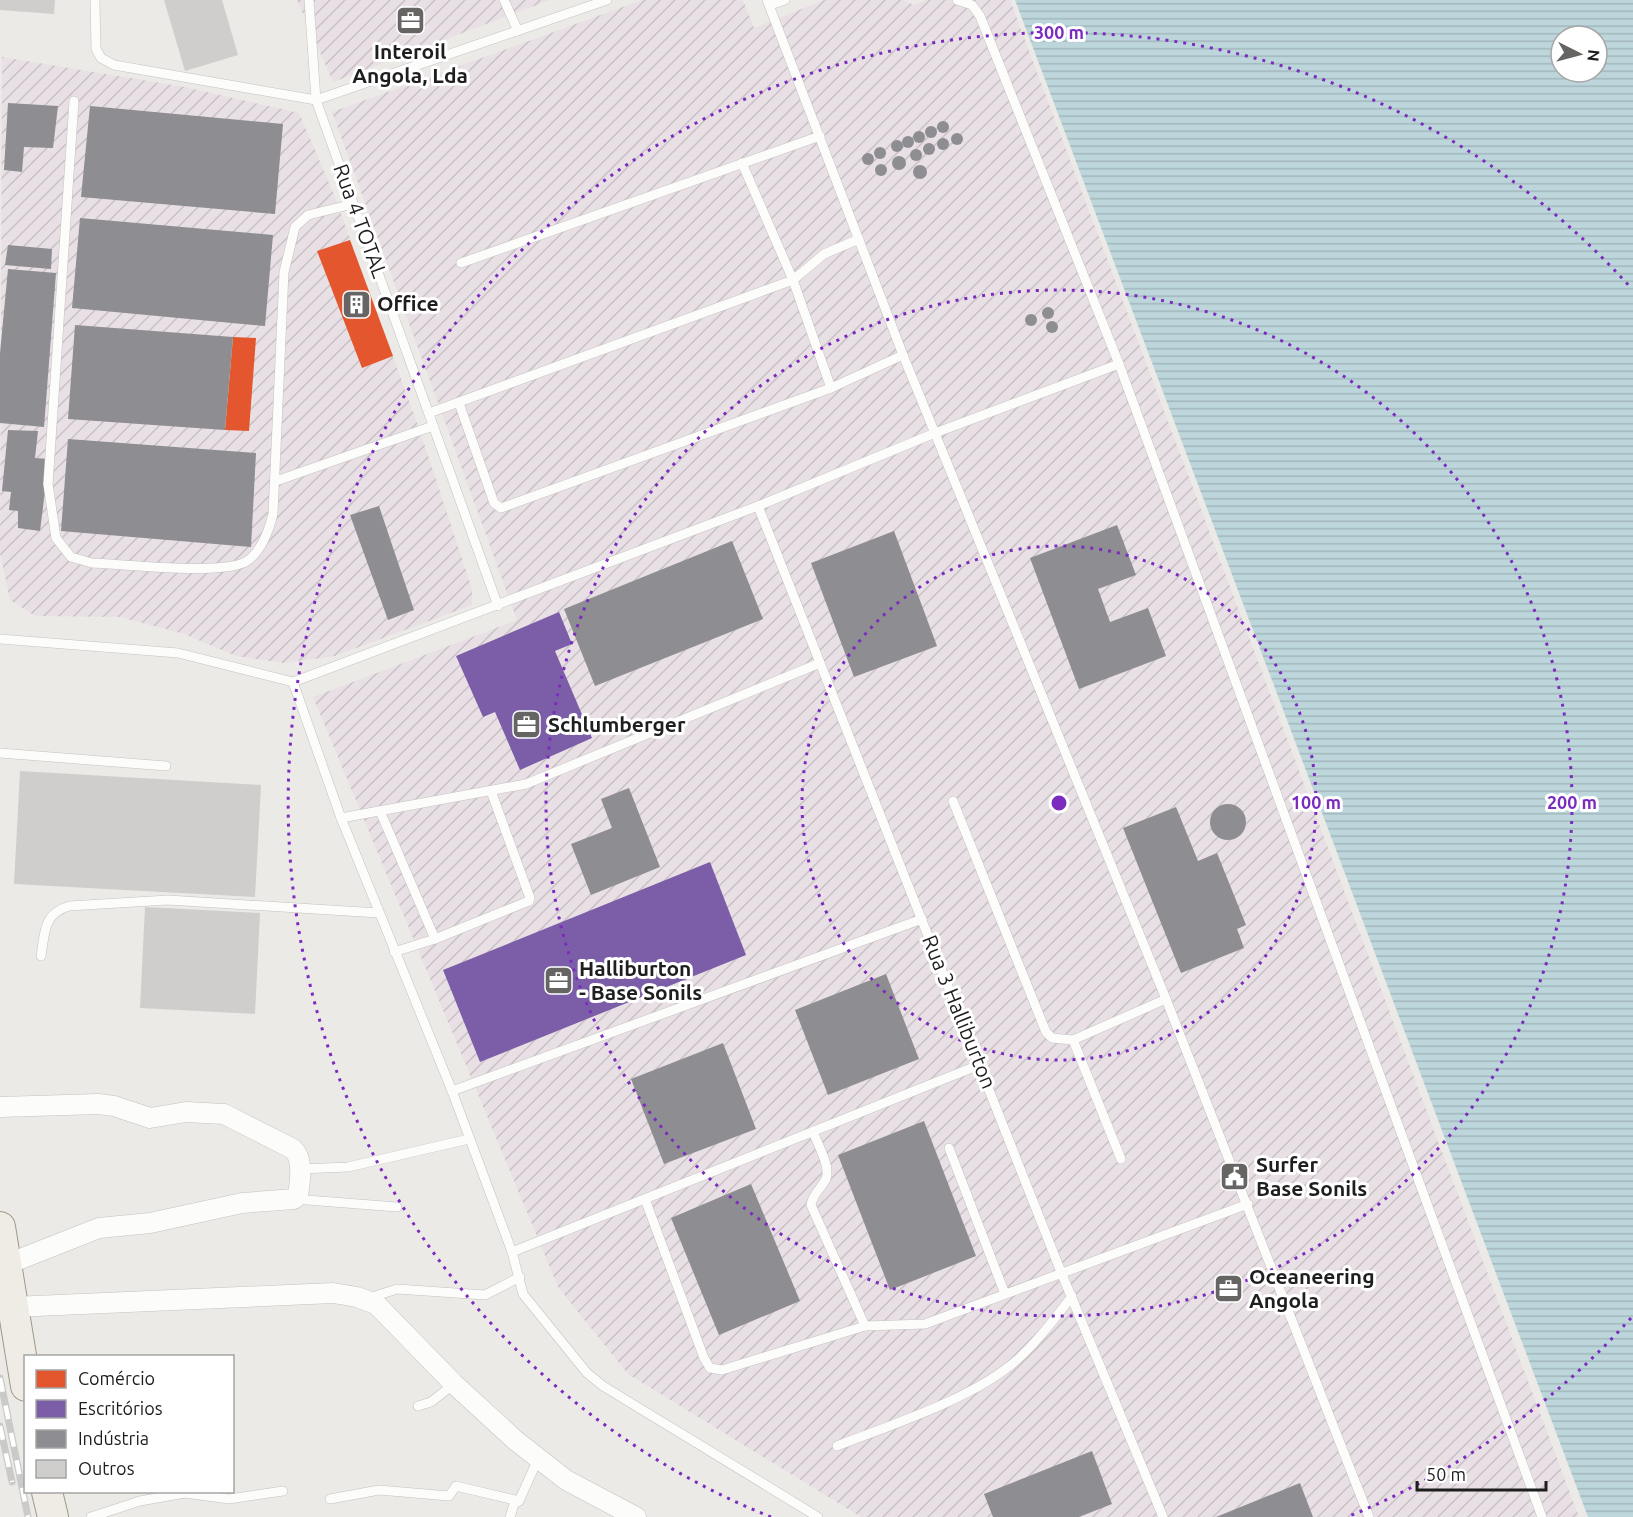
<svg xmlns="http://www.w3.org/2000/svg" width="1633" height="1517" viewBox="0 0 1633 1517" font-family="Ubuntu,sans-serif">
<style>
.industrial{fill:url(#industrial-furrows)}
.water{fill:url(#water-rules);fill-rule:evenodd}
.shops{fill:#e4572e}
.offices{fill:#7b5ea7}
.industry{fill:#8d8d92}
.building{fill:#d0cecc}
.lines{fill:none;stroke-linecap:round;stroke-linejoin:round}
.lane-casing{stroke:#c3c2c1;stroke-width:10}
.street-casing{stroke:#c3c2c1;stroke-width:21}
.primary-casing{stroke:#a09886;stroke-width:32}
.lane{stroke:#fcfcfb;stroke-width:9}
.street{stroke:#fcfcfb;stroke-width:20}
.primary{stroke:#efebe5;stroke-width:30}
.rail-casing{stroke:#cacac9;stroke-width:7}
.rail{stroke:#fff;stroke-width:4.5;stroke-dasharray:14;stroke-linecap:butt}
.ring{fill:none;stroke:#7b2cbf;stroke-width:3;stroke-dasharray:3 6}
.labels{text-anchor:middle;stroke-width:6;stroke-linejoin:round;paint-order:stroke}
.poi-label{font-size:21px;font-weight:bold;fill:#1e1e1e;stroke:#fff;text-anchor:start}
.street-label{font-size:21px;fill:#1e1e1e;stroke:#fff}
.centre{fill:#7b2cbf;stroke:#fff;stroke-width:3}
.ring-label{font-size:18px;text-anchor:middle;font-weight:bold;fill:#7b2cbf;stroke:#fff;stroke-width:6;stroke-linejoin:round;paint-order:stroke}
</style>
<defs>
<pattern id="industrial-furrows" width="10" height="10" patternUnits="userSpaceOnUse" patternTransform="scale(1.5)"><rect width="10" height="10" fill="#e9e0e5"/><path d="M-1 1l2-2M0 10L10 0M9 11l2-2" fill="none" stroke="#c7c0c4"/></pattern>
<pattern id="water-rules" width="6" height="5" patternUnits="userSpaceOnUse" patternTransform="scale(1.5)"><rect width="6" height="5" fill="#bdd6dc"/><path d="M0 2.5h6" fill="none" stroke="#a2b7bc"/></pattern>
</defs>
<rect width="100%" height="100%" fill="#eceae7"/>
<g class="industrial">
<path d="M297 0H550L333 82Z"/>
<path d="M642 0H743L754 28 824 0H903L914 5 926 0H1010L1579 1517H861L628 1374 558 1287 313 697 517 620 332 112Z"/>
<path d="M2 57 185 87 299 113 333 192 420 431 472 589V605L335 656 284 663 236 656 184 634 120 617 35 616 10 600 0 553Z"/>
</g>
<path class="water" d="M1015 0H1633V1517H1588ZM1561 36H1597V72H1561Z"/>
<g class="shops">
<path d="M350 240 393 356 362 368 317 251Z"/>
<path d="M233 337 256 338 249 431 225 430Z"/>
</g>
<g class="offices">
<path d="M559 612 572 644 555 651 592 738 520 770 495 712 483 717 456 656Z"/>
<path d="M710 862 746 955 480 1062 443 970Z"/>
</g>
<g class="industry">
<path d="M8 103 58 106 53 148 24 147 22 172 4 170Z"/>
<path d="M90 106 283 124 275 214 81 197Z"/>
<circle cx="943" cy="127" r="6"/>
<circle cx="931" cy="132" r="6"/>
<circle cx="919" cy="137" r="6"/>
<circle cx="957" cy="139" r="6"/>
<circle cx="908" cy="142" r="6"/>
<circle cx="943" cy="144" r="6"/>
<circle cx="897" cy="146" r="6"/>
<circle cx="929" cy="149" r="6"/>
<circle cx="880" cy="153" r="6"/>
<circle cx="916" cy="155" r="6"/>
<circle cx="868" cy="159" r="6"/>
<circle cx="899" cy="163" r="7"/>
<circle cx="881" cy="170" r="6"/>
<circle cx="920" cy="172" r="7"/>
<path d="M80 218 273 235 265 326 72 308Z"/>
<path d="M8 245 52 249 51 269 5 265Z"/>
<path d="M8 269 56 273 44 427 0 423V353Z"/>
<circle cx="1048" cy="313" r="6"/>
<circle cx="1031" cy="320" r="6"/>
<circle cx="1052" cy="327" r="6"/>
<path d="M75 325 233 337 225 430 68 419Z"/>
<path d="M8 430 38 431 35 458 49 459 40 531 18 528V511L9 510 11 492 2 491Z"/>
<path d="M68 439 256 453 251 547 61 531Z"/>
<path d="M379 506 414 610 388 620 350 515Z"/>
<path d="M1117 525 1136 575 1098 589 1110 622 1148 608 1166 656 1079 689 1030 558Z"/>
<path d="M894 531 937 646 854 677 811 563Z"/>
<path d="M732 541 763 619 595 686 564 609Z"/>
<path d="M629 788 660 867 591 895 571 844 612 828 601 799Z"/>
<circle cx="1228" cy="822" r="18"/>
<path d="M1176 807 1198 861 1217 853 1246 925 1237 929 1244 948 1181 973 1123 828Z"/>
<path d="M886 974 919 1059 828 1095 795 1010Z"/>
<path d="M723 1043 756 1129 664 1164 631 1079Z"/>
<path d="M924 1121 976 1256 890 1290 838 1155Z"/>
<path d="M751 1184 800 1301 719 1335 671 1218Z"/>
<path d="M1092 1451 1112 1504 1079 1517H993L984 1494Z"/>
<path d="M1300 1483 1313 1517H1216Z"/>
</g>
<g class="building">
<path d="M0 0H55L54 14 0 10Z"/>
<path d="M164 0H222L238 55 185 71Z"/>
<path d="M20 771 261 785 255 897 14 884Z"/>
<path d="M145 907 260 913 255 1014 140 1008Z"/>
</g>
<g class="lines">
<defs>
<g id="lane">
<path d="M95 0 96 49 101 58 114 65 316 100 607 0"/>
<path d="M309 0 316 100 498 606"/>
<path d="M504 0 518 31"/>
<path d="M767 0 903 355 1166 999 1369 1517"/>
<path d="M957 0 972 5 980 16 1119 364 1542 1517"/>
<path d="M770 5 785 0"/>
<path d="M74 101 48 484 56 538 71 557 92 563C122 564 225 576 247 561 262 551 269 530 273 514L284 272 295 227 308 215 353 204"/>
<path d="M742 163 793 280 831 388"/>
<path d="M461 263 820 136"/>
<path d="M459 403 494 503 501 508 831 388 903 355"/>
<path d="M429 413 793 280 824 254 859 239"/>
<path d="M276 481 433 426"/>
<path d="M758 506 1061 1272 1163 1517"/>
<path d="M0 639 178 653 293 682"/>
<path d="M0 753 166 766"/>
<path d="M953 801 1046 1032 1052 1038 1073 1040 1121 1159"/>
<path d="M380 811 435 939"/>
<path d="M341 818 526 784 820 663"/>
<path d="M394 952 435 939 529 901 530 898 491 791"/>
<path d="M41 956C45 932 43 914 69 906L168 900 379 913"/>
<path d="M1073 1040 1166 999"/>
<path d="M452 1091 922 919"/>
<path d="M813 1131C817 1144 831 1166 826 1179 821 1189 813 1193 811 1205L865 1326"/>
<path d="M949 1148 1005 1294"/>
<path d="M300 1169 348 1167 469 1139"/>
<path d="M294 1199 397 1207"/>
<path d="M645 1199 704 1358 710 1368 722 1370 865 1326 925 1324 1248 1204"/>
<path d="M512 1252 979 1065"/>
<path d="M369 1298 397 1289 485 1295 520 1277"/>
<path d="M418 1406 431 1402 454 1384"/>
<path d="M837 1446C893 1424 973 1399 1018 1359 1039 1340 1055 1318 1072 1296"/>
<path d="M330 1499 379 1490 449 1496 456 1486 519 1501"/>
<path d="M91 1517 140 1501 185 1493 229 1499 283 1491"/>
<path d="M510 1517 514 1504 519 1501 538 1459"/>
<path d="M818 1517 603 1386 587 1373 523 1294 512 1252 452 1091 341 818 293 682 758 506 935 433 1119 364"/>
</g>
<g id="street">
<path d="M0 1107 98 1104 114 1106 150 1118 186 1112 224 1114 293 1149C304 1159 300 1182 298 1195L294 1199 242 1203 150 1223 99 1228 5 1265"/>
<path d="M13 1307 333 1293 357 1297 376 1304 454 1384 515 1440 566 1480 636 1517"/>
</g>
<g id="primary">
<path d="M0 1227 26 1386"/>
<path d="M47 1492 53 1517"/>
</g>
</defs>
<use href="#lane" class="lane-casing"/>
<use href="#street" class="street-casing"/>
<use href="#primary" class="primary-casing"/>
<use href="#lane" class="lane"/>
<use href="#street" class="street"/>
<use href="#primary" class="primary"/>
<defs>
<g id="rail">
<path d="M0 1378 28 1517"/>
<path d="M0 1426 12 1482"/>
</g>
</defs>
<use href="#rail" class="rail-casing"/>
<use href="#rail" class="rail"/>
</g>
<g class="ring">
<circle cx="1059" cy="803" r="257"/>
<circle cx="1059" cy="803" r="513"/>
<path d="M1631 1318A770 770 0 0 1 1347 1517M771 1517A770 770 0 1 1 1631 288"/>
</g>
<defs>
<symbol id="office-square" viewBox="-11 -11 22 22"><rect x="-9" y="-9" width="18" height="18" rx="4" fill="#666564" stroke="#fff"/><path d="M-6-3h4V-5.5h4V-3h4V5H-6ZM-1-4.5V-3h2v-1.5ZM-6 0V1H6V0Z" fill="#fff"/></symbol>
<symbol id="building-square" viewBox="-11 -11 22 22"><rect x="-9" y="-9" width="18" height="18" rx="4" fill="#666564" stroke="#fff"/><path d="M-4-6H4V6H1V3H-1V6H-4ZM-2.5-4.3h1.7v1.8h-1.7ZM.8-4.3h1.7v1.8H.8ZM-2.5-1h1.7V.8h-1.7ZM.8-1h1.7V.8H.8Z" fill="#fff"/></symbol>
<symbol id="civic-square" viewBox="-11 -11 22 22"><rect x="-9" y="-9" width="18" height="18" rx="4" fill="#666564" stroke="#fff"/><path d="M-.6-6.5H3V-4.5H.6V-3L4-1V1h2V6H-6V1h2V-1L-.6-3ZM-1.2 2.5V6h2.4V2.5Z" fill="#fff"/></symbol>
</defs>
<g fill-rule="evenodd">
<use href="#office-square" x="394" y="4" width="33" height="33"/>
<use href="#building-square" x="340" y="288" width="33" height="33"/>
<use href="#office-square" x="510" y="708" width="33" height="33"/>
<use href="#office-square" x="542" y="964" width="33" height="33"/>
<use href="#civic-square" x="1218" y="1160" width="33" height="33"/>
<use href="#office-square" x="1212" y="1272" width="33" height="33"/>
</g>
<g class="labels">
<g class="poi-label">
<text x="410" y="59" text-anchor="middle">Interoil<tspan x="410" dy="24">Angola, Lda</tspan></text>
<text x="377" y="311">Office</text>
<text x="548" y="732">Schlumberger</text>
<text x="579" y="976">Halliburton<tspan x="579" dy="24">- Base Sonils</tspan></text>
<text x="1256" y="1172">Surfer<tspan x="1256" dy="24">Base Sonils</tspan></text>
<text x="1249" y="1284">Oceaneering<tspan x="1249" dy="24">Angola</tspan></text>
</g>
<g class="street-label">
<text transform="translate(360 221) rotate(70)" y="7">Rua 4 TOTAL</text>
<text transform="translate(959 1012) rotate(68)" y="7">Rua 3 Halliburton</text>
</g>
</g>
<circle cx="1059" cy="803" r="9" class="centre"/>
<g class="ring-label">
<text x="1059" y="39">300 m</text>
<text x="1316" y="809">100 m</text>
<text x="1572" y="809">200 m</text>
</g>
<rect x="24" y="1355" width="210" height="138" fill="#ffffff" stroke="#a5a5a5" stroke-width="1.5"/>
<rect x="36" y="1370" width="30" height="18" fill="#e4572e" stroke="#a5a5a5" stroke-width="1.5"/>
<text x="78" y="1385" font-size="18" fill="#1e1e1e">Comércio</text>
<rect x="36" y="1400" width="30" height="18" fill="#7b5ea7" stroke="#a5a5a5" stroke-width="1.5"/>
<text x="78" y="1415" font-size="18" fill="#1e1e1e">Escritórios</text>
<rect x="36" y="1430" width="30" height="18" fill="#8d8d92" stroke="#a5a5a5" stroke-width="1.5"/>
<text x="78" y="1445" font-size="18" fill="#1e1e1e">Indústria</text>
<rect x="36" y="1460" width="30" height="18" fill="#d0cecc" stroke="#a5a5a5" stroke-width="1.5"/>
<text x="78" y="1475" font-size="18" fill="#1e1e1e">Outros</text>
<g transform="translate(1579 54) rotate(96)"><circle r="28" fill="#ffffff" stroke="#a5a5a5" stroke-width="1.5"/>
<path d="M0-4.5L10 22L0 15L-10 22Z" fill="#666564"/>
<text y="-9" font-size="16" font-weight="bold" text-anchor="middle" fill="#1e1e1e">N</text>
</g>
<path d="M1417 1481v9h129v-9" fill="none" stroke="#1e1e1e" stroke-width="3"/>
<text x="1426" y="1481" font-size="18" fill="#1e1e1e" stroke="#ffffff" stroke-width="4.5" paint-order="stroke">50 m</text>
</svg>
